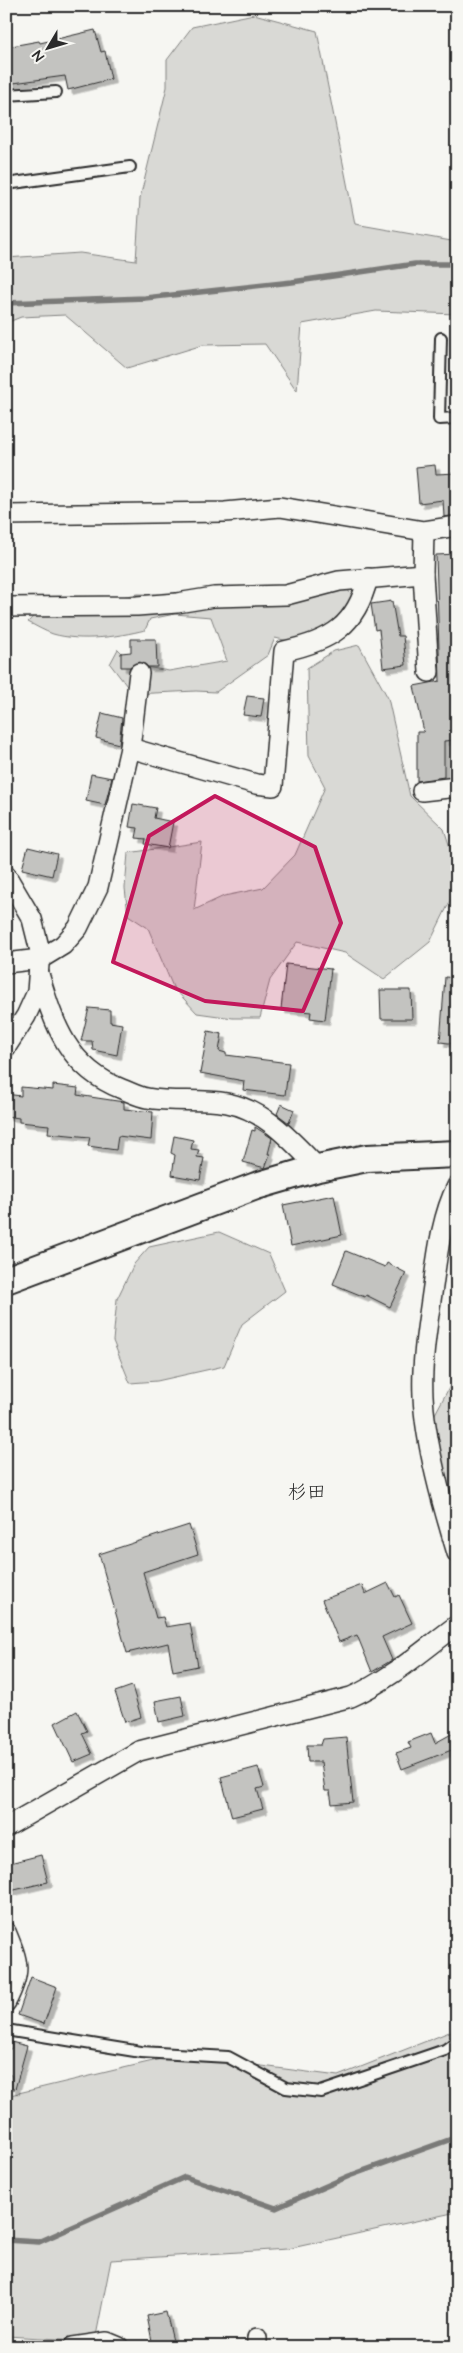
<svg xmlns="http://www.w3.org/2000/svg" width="463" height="2353" viewBox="0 0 463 2353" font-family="'Architects Daughter','Klee One',sans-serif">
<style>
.green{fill:#d9d9d5;stroke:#828280}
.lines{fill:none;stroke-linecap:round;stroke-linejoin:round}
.stream{stroke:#7a7a78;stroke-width:5.5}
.building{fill:#c3c3c0;stroke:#2b2b2b;filter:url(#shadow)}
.lane-casing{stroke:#2b2b2b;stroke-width:14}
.street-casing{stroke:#2b2b2b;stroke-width:22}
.secondary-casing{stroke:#2b2b2b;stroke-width:30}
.lane{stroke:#f6f6f2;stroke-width:10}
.street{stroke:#f6f6f2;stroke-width:19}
.secondary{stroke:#f6f6f2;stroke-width:26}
.marked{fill:#c2185b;fill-opacity:0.2;stroke:#c2185b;stroke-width:4;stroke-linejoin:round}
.labels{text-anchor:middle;stroke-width:4;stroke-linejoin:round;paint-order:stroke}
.quarter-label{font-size:19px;fill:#2b2b2b;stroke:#f6f6f2}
</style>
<defs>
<filter id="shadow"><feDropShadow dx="4.5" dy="4.5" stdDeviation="0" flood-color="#0004"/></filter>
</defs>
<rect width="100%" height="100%" fill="#f6f6f2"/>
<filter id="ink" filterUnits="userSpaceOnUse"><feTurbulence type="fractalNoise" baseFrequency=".02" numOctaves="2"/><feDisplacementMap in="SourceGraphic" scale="10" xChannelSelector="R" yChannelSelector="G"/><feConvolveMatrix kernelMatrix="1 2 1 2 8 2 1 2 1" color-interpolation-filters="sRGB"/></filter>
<g filter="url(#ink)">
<g class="green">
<path d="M254 14 317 31 355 224 457 242V314L376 311 302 324 297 391 265 344 203 345 127 368 65 315 21 317 6 323V258L80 253 136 261 140 198 167 87V60L192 27Z"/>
<path d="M343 584 358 603 306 645 275 638 268 655 216 692 196 691 133 694 110 664 118 649 134 665 169 671 227 661 211 617 175 614 150 619 145 630C117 637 81 642 53 634 44 631 36 626 28 622L44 605 94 602 138 594 182 595Z"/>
<path d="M359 645 388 698 410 796 444 829 457 869V887L430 942 384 979 345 953 297 942 270 980 260 1018H233L197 1013 173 987 148 928 128 915 125 888 128 853 202 842 194 910 224 896 263 888 295 855 325 787 309 756 307 668 334 651Z"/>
<path d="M219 1232 269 1254 285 1291 242 1324 224 1366 157 1381 130 1383 113 1341 117 1299 134 1264 149 1247Z"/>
<path d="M457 1373V1507L428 1427Z"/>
<path d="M457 2029V2212L287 2249 111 2260 95 2341 6 2336V2096L178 2055 338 2076Z"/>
</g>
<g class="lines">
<g class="stream">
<path d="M6 303 145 298 292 282 415 264H457"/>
<path d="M6 2240 39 2242 185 2177 276 2208 349 2176 457 2137"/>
</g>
</g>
<g class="building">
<path d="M95 30 101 52 105 51 111 79 68 90 65 76 6 84V47L39 41 40 43Z"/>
<path d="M435 465 436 474 457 473V515L444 517 443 500 419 503 416 467Z"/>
<path d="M457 554V740L444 741V777L417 781V732H424L414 686 440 681 436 555Z"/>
<path d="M392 601 398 636H403L406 665 383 668 379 629 375 630 371 604Z"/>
<path d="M131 639H156L157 667H148L140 662 130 667H121V653L131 652Z"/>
<path d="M247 696 264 698 261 717 243 715Z"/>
<path d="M102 713 122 718 119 744 96 738Z"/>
<path d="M91 774 112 778 105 805 86 801Z"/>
<path d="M133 804 156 808 154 818 173 822 168 848 145 844 146 839 136 838 138 828 129 827Z"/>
<path d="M28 847 57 854 52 876 22 869Z"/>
<path d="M286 964 331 969 325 1020 310 1018 311 1012 281 1009Z"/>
<path d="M445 977 457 978V1044L440 1042Z"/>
<path d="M380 990H411L412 1019H381Z"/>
<path d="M89 1008 110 1010V1022L122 1024 117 1055 93 1050 92 1041H81Z"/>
<path d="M208 1031 222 1034 219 1051 226 1053V1055L289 1063 285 1095 243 1090 244 1081 200 1073Z"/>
<path d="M53 1085 78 1088 77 1095 124 1102V1109L153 1112 151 1140 118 1136 116 1150 88 1146 90 1137 48 1133 49 1125 19 1122V1118L6 1116V1094L21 1096V1087L53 1090Z"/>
<path d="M281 1104 294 1110 289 1123 277 1114Z"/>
<path d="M255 1127 272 1138 268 1154H270L265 1168 243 1162 252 1130 255 1131Z"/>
<path d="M174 1136 193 1140 191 1149 199 1150 197 1157 204 1158 200 1180 172 1175 175 1155 171 1153Z"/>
<path d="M334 1195 342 1235 291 1246 283 1205Z"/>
<path d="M346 1251 385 1267 387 1263 406 1273 390 1307 366 1295 365 1297 333 1284Z"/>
<path d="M189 1525 198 1554 143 1572 156 1618 163 1617 166 1627 190 1623 198 1666 173 1671 168 1643 127 1653 99 1554Z"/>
<path d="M388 1583 395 1597 399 1595 412 1623 382 1637 392 1660 372 1672 357 1635 339 1642 322 1600 362 1585 365 1594Z"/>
<path d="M132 1686 141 1717 125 1722 115 1692Z"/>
<path d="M181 1696 185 1716 159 1722 155 1701Z"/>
<path d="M77 1711 87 1731 82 1733 92 1754 73 1762 55 1723Z"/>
<path d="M457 1731V1748L402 1769 396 1753 411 1748 408 1742 431 1733 435 1743Z"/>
<path d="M346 1737 353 1802 332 1804 330 1791H325L321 1762H308L307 1745H321L323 1739Z"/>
<path d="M258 1767 264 1787 257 1789 263 1809 232 1817 221 1777Z"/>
<path d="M41 1855 48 1882 6 1892V1864Z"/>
<path d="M31 1977 57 1987 44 2024 18 2015Z"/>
<path d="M11 2042 27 2046 15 2089H11V2075L6 2074V2048L11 2049Z"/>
<path d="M166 2312 173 2341 153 2346 147 2316Z"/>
</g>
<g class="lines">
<defs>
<g id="lane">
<path d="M6 95 56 92"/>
<path d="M6 184 130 167"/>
<path d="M441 338 439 419 457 418"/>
<path d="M6 2030 141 2052 228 2057 286 2088 321 2092 445 2050 457 2041"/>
</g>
<g id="street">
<path d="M6 515 225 512 280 507 424 531 457 526"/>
<path d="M424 531 423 574 429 672"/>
<path d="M6 607 137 606 177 603 214 597 286 595 339 581 423 574"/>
<path d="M130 748 256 784 273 786 284 651C331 641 356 626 368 578"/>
<path d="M422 791 457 787"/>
<path d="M6 875 32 919 40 951 37 992 26 1016 6 1047"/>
<path d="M6 963 40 959 63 945 78 928 98 887 130 748 139 673"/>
<path d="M39 974C54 1025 68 1068 122 1089 130 1092 139 1097 147 1098 173 1103 201 1098 227 1103 265 1110 292 1141 318 1168"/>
<path d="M457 1186C443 1213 438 1249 434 1279 429 1317 421 1358 423 1396 425 1444 443 1507 457 1553"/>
<path d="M6 1827 139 1751 351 1697C390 1680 423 1650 457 1625"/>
<path d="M6 1932C19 1963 22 1971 6 2002"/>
<path d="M257 2338V2347"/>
<path d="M73 2347 107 2342 119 2347"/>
</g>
<path id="secondary" d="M6 1280 256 1186 318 1168 367 1158 457 1154"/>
</defs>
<use href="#lane" class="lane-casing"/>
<use href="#street" class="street-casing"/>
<use href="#secondary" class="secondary-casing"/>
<use href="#lane" class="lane"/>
<use href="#street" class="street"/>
<use href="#secondary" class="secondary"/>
</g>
</g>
<path class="marked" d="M215 796 315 847 341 923 303 1011 205 1001 113 962 149 836Z"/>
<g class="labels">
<g class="quarter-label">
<text x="307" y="1498">杉田</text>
</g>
</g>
<rect width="463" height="2353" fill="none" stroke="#f6f6f2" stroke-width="25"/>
<rect x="12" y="12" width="438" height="2328" fill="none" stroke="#2b2b2b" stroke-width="2" filter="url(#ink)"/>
<g transform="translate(48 48) rotate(232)" stroke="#f6f6f2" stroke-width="4" paint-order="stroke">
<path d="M0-4L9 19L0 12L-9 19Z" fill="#2b2b2b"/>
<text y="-8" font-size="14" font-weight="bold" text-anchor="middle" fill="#2b2b2b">N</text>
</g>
</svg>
